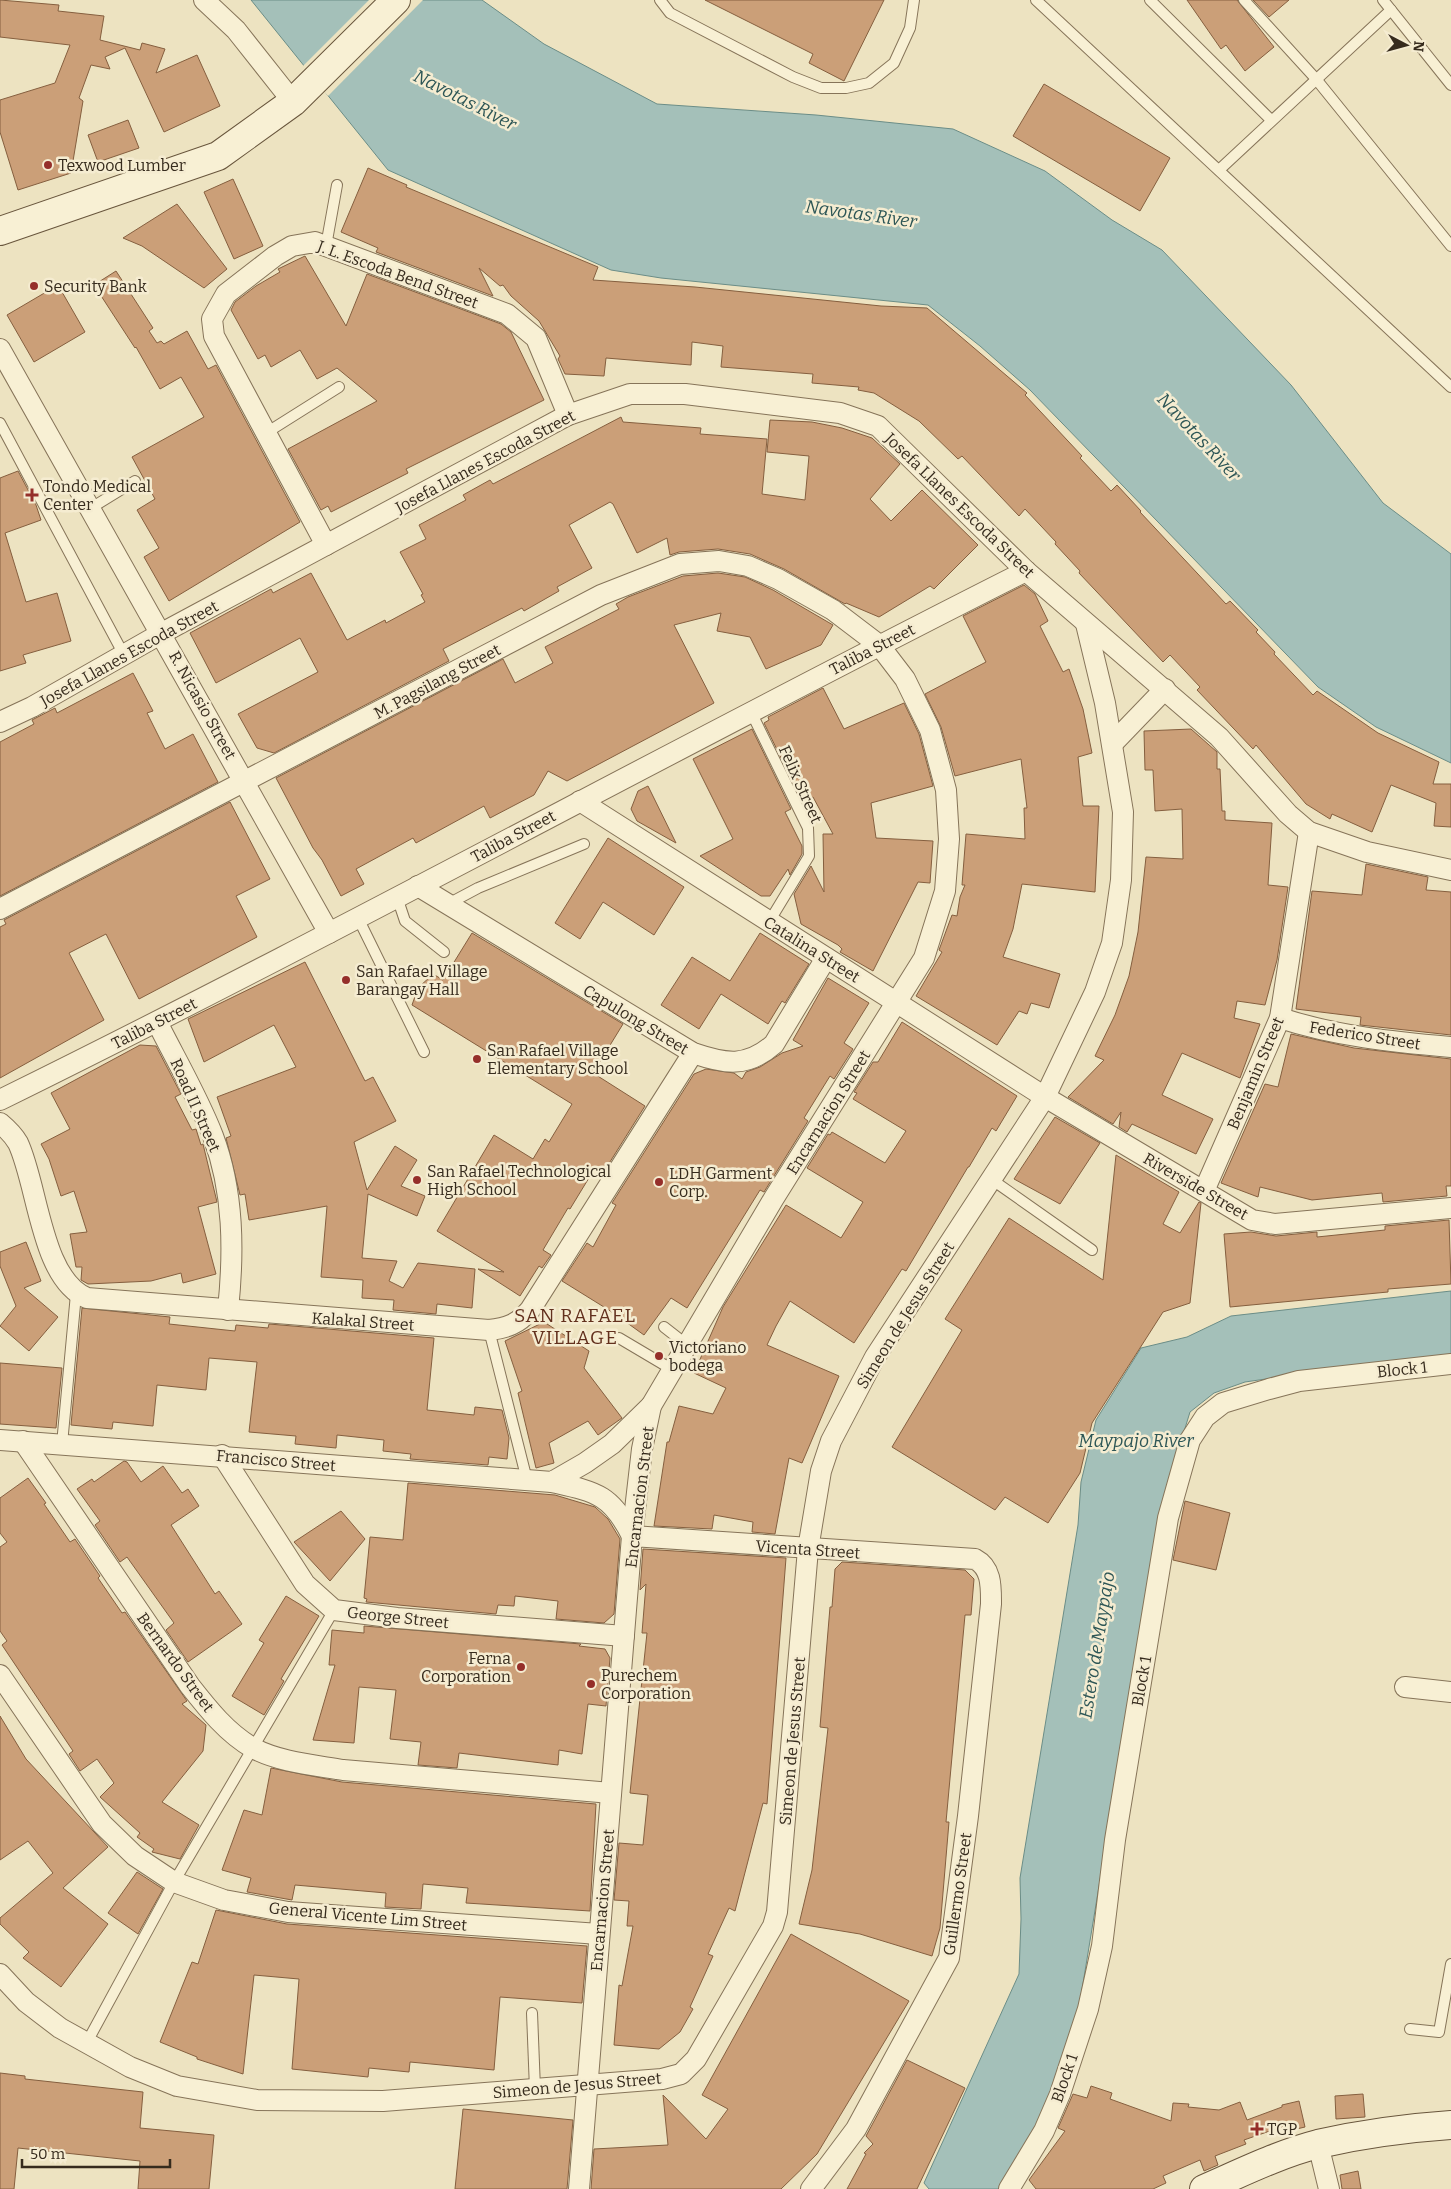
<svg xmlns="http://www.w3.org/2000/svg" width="1451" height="2189" viewBox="0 0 1451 2189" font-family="Bitter,serif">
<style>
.water{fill:#a4c0b9;stroke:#6b8d87}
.pier{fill:#ede3c1}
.building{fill:#cb9f78;stroke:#855f3f}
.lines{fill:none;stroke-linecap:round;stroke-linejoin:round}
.lane-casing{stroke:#867459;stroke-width:12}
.street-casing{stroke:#867459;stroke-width:22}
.secondary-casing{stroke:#68553c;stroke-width:30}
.lane{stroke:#f8f0d4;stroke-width:10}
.street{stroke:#f8f0d4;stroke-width:20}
.secondary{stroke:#f8f0d4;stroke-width:28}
.poi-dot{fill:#952f2a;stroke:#f5ecd1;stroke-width:2}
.labels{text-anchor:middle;stroke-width:5;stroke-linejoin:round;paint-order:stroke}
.poi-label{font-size:16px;fill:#362b1d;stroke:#f5ecd1;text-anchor:start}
.street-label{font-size:16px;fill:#362b1d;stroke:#f5ecd1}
.water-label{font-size:18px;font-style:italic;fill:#2d5656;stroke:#f5ecd1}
.quarter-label{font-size:19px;letter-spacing:1px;fill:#62301d;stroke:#f5ecd1}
</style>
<rect width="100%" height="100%" fill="#ede3c1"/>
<g class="water">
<path d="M251 0H482L544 44 657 104 816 115 953 129 1045 171 1112 220 1162 250 1291 385 1383 503 1451 554V763L1376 727 1318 687 1030 390 980 346 928 305 661 278 611 270 388 170Z"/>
<path d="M1451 1291V1357L1349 1367 1245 1382 1214 1393 1190 1412 1162 1503 1076 2026 1050 2104 1006 2189H929L924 2183 1019 1974 1021 1919 1020 1878 1078 1525 1081 1482 1096 1420 1141 1348 1187 1337 1231 1316Z"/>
</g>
<path class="pier" d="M369 0H423L328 96 302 67Z"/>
<g class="building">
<path d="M0 0 59 5 58 11 104 16 100 40 140 50 142 43 165 49 156 73 197 55 220 106 164 132 125 48 105 57 110 69 91 65 79 98 83 101 71 173 18 190 0 132V100L55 83 70 45 0 37Z"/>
<path d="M705 0H884L844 81 809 63 813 54Z"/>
<path d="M1187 0H1237L1274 47 1245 71 1226 45 1221 49Z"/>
<path d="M1253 0H1289L1269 17Z"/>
<path d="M1044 84 1170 158 1140 211 1013 136Z"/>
<path d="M128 120 139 148 98 162 88 135Z"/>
<path d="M368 168 407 185 406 187 598 267 593 280 695 287 881 306 927 308 1027 393 1025 395 1082 456 1080 458 1111 491 1117 485 1141 511 1140 512 1226 604 1230 601 1258 630 1256 632 1275 652 1274 654 1313 695 1317 691 1378 733 1439 762 1433 784H1451V827L1434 826 1436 803 1391 785 1372 832 1332 814 1330 819 1306 804 1256 745 1253 749 1197 690 1200 687 1170 655 1163 662 1079 573 1080 571 1055 544 1056 542 1025 509 1019 516 962 456 958 459 919 421 874 393 858 390 859 387 812 383 813 374 721 367 723 346 692 342 691 365 606 358 604 376 565 374 558 359 560 356 539 321 511 296 503 285 500 286 479 268 493 296 376 252 378 248 341 232Z"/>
<path d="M233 179 263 246 234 259 204 192Z"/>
<path d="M177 204 227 269 204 288 142 246 123 238Z"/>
<path d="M305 256 346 326 367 274 501 324 511 332 544 400 406 469 408 473 331 512 328 506 321 510 288 449 377 401 337 368 317 379 300 350 271 367 265 355 258 359 231 310 235 302 256 286 280 272 278 269Z"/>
<path d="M116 271 153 328 149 331 157 343 161 341 164 344 187 331 208 369 216 365 300 522 169 601 144 557 159 548 137 510 155 499 132 457 204 417 181 377 160 389 136 347 135 348 94 285Z"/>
<path d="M58 285 85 332 34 362 7 315Z"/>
<path d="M621 417 623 422 701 428 700 434 767 439 762 494 805 500 809 456 767 452 770 420 812 422 842 428 872 438 900 464 870 499 891 521 922 490 978 545 934 589 930 586 879 617 846 603 845 604 784 569 750 554 718 549 679 552 670 555 667 538 637 553 613 504 610 502 569 525 592 568 557 587 559 591 524 611 522 608 443 649 449 661 274 753 257 748 238 714 318 672 300 638 216 683 190 633 271 589 273 593 311 573 347 640 385 620 386 623 425 602 421 595 423 594 400 552 426 539 419 525 466 500 463 495 490 480 493 484Z"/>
<path d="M18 471 36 505 41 520 5 533 26 602 57 593 71 641 23 655 26 663 0 671V478Z"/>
<path d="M718 573 745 577 773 590 833 625 821 645 766 669 750 637 717 631 721 613 674 625 714 703 567 781 548 771 534 795 490 818 484 806 416 843 413 838 356 869 364 884 341 896 322 860 313 848 276 778 503 659 515 683 553 663 545 647 619 609 616 604 628 597 683 576Z"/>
<path d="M1024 585 1035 594 1048 621 1040 626 1063 672 1069 669 1083 709 1092 753 1078 757 1083 806H1099L1095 892 1022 884 1013 929 1003 957 1060 974 1049 1008 1031 1003 1027 1014 1019 1011 997 1045 916 996 942 952 939 950 952 915 957 916 960 897 965 885H962L966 834 1025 839 1024 808H1027L1021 759 955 776 941 727 925 694 986 662 963 616Z"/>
<path d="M133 673 153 711 147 713 165 749 193 734 218 782 0 896V742L34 724 32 720 55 708 57 713Z"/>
<path d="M823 688 844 729 904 703 919 734 933 786 871 803 876 838 933 841 930 883 918 882 873 971 840 952 842 949 838 945 801 924 794 894 811 866 824 892 823 834H833L813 797 803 803 764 723 769 720 768 717Z"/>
<path d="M752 729 791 809 785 812 802 846V854L790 875 788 869 770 896H761L700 856 733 839 693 759Z"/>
<path d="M1191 729 1217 752V769H1220L1222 811H1225V820L1272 823 1268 885 1288 887 1277 960 1265 1005 1237 1001 1234 1018 1260 1024 1240 1078 1182 1053 1162 1095 1213 1119 1196 1154 1132 1124 1127 1132 1119 1127 1121 1112 1113 1124 1068 1097 1104 1060 1095 1056 1115 1015 1129 976 1138 932 1146 857 1183 859 1182 809 1155 811 1153 770H1145L1144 731Z"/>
<path d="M648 786 676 843 637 821 631 809 638 791Z"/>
<path d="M230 802 270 879 236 896 257 937 139 999 106 934 69 953 104 1020 0 1078V927L6 924 4 920Z"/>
<path d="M608 838 684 887 654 935 603 902 580 939 555 923Z"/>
<path d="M1366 864 1428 877 1426 890 1451 892V1035L1360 1025 1361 1017 1296 1009 1312 891 1362 895Z"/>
<path d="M472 933 623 1024 593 1073 645 1106 603 1173 595 1168 570 1209 568 1208 543 1250 551 1255 542 1268 539 1266 520 1296 478 1269 504 1272 437 1231 494 1135 533 1159 545 1139 549 1142 572 1104 412 1005 418 988 433 974 443 980Z"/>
<path d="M760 933 809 964 785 1003 782 1001 768 1024 721 994 699 1029 661 1005 692 957 730 981Z"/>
<path d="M305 962 365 1081 373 1077 396 1121 354 1142 367 1190 395 1146 417 1160 401 1186 425 1196 417 1216 368 1194 362 1258 397 1261 389 1281 403 1288 418 1263 475 1269 472 1308 437 1304 436 1314 393 1310 394 1300 362 1298 363 1280 321 1277 327 1206 249 1220 245 1194 240 1195 226 1138 231 1136 217 1097 296 1067 274 1025 204 1062 188 1019Z"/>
<path d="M828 978 869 1003 844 1043 853 1049 834 1079 830 1076 804 1118 808 1121 764 1192 760 1190 687 1308 671 1298 644 1335 612 1312 562 1281 587 1243 593 1247 616 1205 612 1203 694 1074 706 1069 734 1073 742 1079 746 1072 760 1067 782 1053 803 1046 793 1040Z"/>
<path d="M902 1022 1017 1096 996 1131 992 1128 969 1167H968L906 1271 902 1269 854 1343 790 1301 776 1326 767 1345 839 1376 802 1463 789 1458 775 1534 752 1532 753 1522 714 1515 712 1529 654 1526 667 1442H669L679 1406 713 1414 726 1388 694 1373 723 1307 786 1205 841 1238 863 1202 807 1168 828 1134 830 1135 832 1132 885 1163 906 1131 853 1099 857 1093 854 1092 873 1062H878Z"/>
<path d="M1291 1034 1354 1048 1451 1059V1186H1446L1447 1196 1383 1202 1382 1193 1312 1200 1260 1187 1258 1197 1221 1183 1265 1084 1278 1087Z"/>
<path d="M140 1045 156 1046 181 1094 175 1097 192 1130 196 1129 201 1145 203 1144 217 1202 198 1207 216 1274 183 1283 181 1273 151 1281 88 1284 81 1280 82 1267H76L70 1234 87 1232 74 1191 61 1196 49 1159 41 1144 70 1129 51 1093Z"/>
<path d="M1055 1117 1100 1143 1060 1204 1014 1179Z"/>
<path d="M1116 1155 1179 1192 1163 1224 1180 1233 1199 1202 1201 1203 1190 1303 1163 1312 1092 1423 1080 1473 1048 1523 1005 1497 995 1510 892 1447 962 1330 945 1319 1009 1218 1103 1280Z"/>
<path d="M1449 1220 1451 1284 1388 1289V1292L1230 1307 1224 1234 1251 1232 1276 1236 1317 1232V1237L1385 1230V1226Z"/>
<path d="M26 1242 41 1281 24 1288 58 1317 29 1351 0 1326 16 1306 0 1266V1252Z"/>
<path d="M82 1308 170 1317 169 1324 235 1331 236 1325 268 1328 269 1324 434 1338 427 1410 474 1415 475 1407 502 1410 509 1438 507 1459 489 1457 488 1465 410 1459 411 1454 383 1451 384 1440 337 1435 336 1448 295 1444 296 1436 249 1432 257 1362 209 1358 206 1390 157 1385 153 1426 113 1422 112 1429 71 1425Z"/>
<path d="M544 1322 589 1351 584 1368 622 1418 598 1435 588 1421 549 1443 554 1463 536 1468 518 1393 522 1391 505 1341Z"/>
<path d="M0 1363 62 1368 56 1428 0 1424Z"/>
<path d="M124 1461 127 1462 141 1482 163 1466 182 1493 188 1489 199 1506 171 1525 215 1594 219 1591 242 1624 188 1662 166 1630 174 1623 127 1557 120 1562 95 1525 100 1521 77 1489 92 1479 94 1482Z"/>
<path d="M28 1478 46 1503 44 1504 70 1542 75 1539 100 1576 98 1578 122 1613 125 1612 187 1701 182 1704 206 1725 203 1751 162 1802 199 1825 180 1859 152 1852 154 1849 137 1837 140 1833 100 1797 114 1783 97 1759 80 1771 69 1754 73 1751 2 1645 7 1641 0 1631V1547L7 1542 0 1533V1498Z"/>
<path d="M408 1483 555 1495 595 1507 608 1519 620 1539 614 1614 604 1623 556 1619 558 1601 515 1596 514 1606 498 1605 496 1614 366 1602 367 1599 364 1598 370 1537 403 1540Z"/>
<path d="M1185 1501 1230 1513 1216 1570 1173 1560Z"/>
<path d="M341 1511 365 1539 330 1581 294 1542Z"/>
<path d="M643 1549 786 1558 767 1804 763 1803 735 1911 729 1908 708 1954 713 1956 690 2007 693 2009 680 2032 659 2049 614 2045 619 1985 622 1986 633 1926H627L629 1901 614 1900 619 1843 643 1845 648 1795 630 1793 647 1633H642L646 1584 640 1590Z"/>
<path d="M842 1562 965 1570 974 1579 971 1615H965L946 1822H949L940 1928 932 1956 860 1934 799 1924 812 1870 828 1728 820 1727 830 1607H832L835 1569Z"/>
<path d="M286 1596 319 1616 281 1679 284 1681 264 1715 232 1696 264 1643 259 1640Z"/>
<path d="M364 1626 581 1644 579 1646 605 1649 610 1658 606 1706 588 1704 582 1754 559 1750 558 1765 459 1753 457 1768 418 1765 421 1742 390 1739 396 1690 359 1687 354 1743 313 1740 335 1665H329L332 1630 364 1633Z"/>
<path d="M0 1716 26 1759 108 1847 63 1888 108 1924 61 1987 23 1958 29 1952 0 1924V1918L53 1873 28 1841 0 1860Z"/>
<path d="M271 1768 342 1782 596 1804 590 1911 466 1903 468 1888 423 1884 421 1909 385 1907 386 1893 295 1885 292 1900 247 1892 251 1878 222 1870 244 1810 262 1815Z"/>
<path d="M137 1872 163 1889 138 1934 108 1913Z"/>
<path d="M216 1910 287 1924 587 1946 582 2003 500 1997 494 2070 410 2062 409 2072 369 2068 368 2077 292 2069 299 1979 254 1975 243 2074 197 2059V2057L160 2042 192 1962 198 1964Z"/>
<path d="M791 1934 909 2001 817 2154 781 2189H591L594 2149 668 2145 663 2095 706 2139 728 2109 702 2095Z"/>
<path d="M907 2060 965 2088 917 2189H847L866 2154 864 2153 873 2144 866 2136Z"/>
<path d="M0 2073 25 2076V2079L143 2092 140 2128 214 2135 209 2189H138L140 2161 18 2148 14 2189H0Z"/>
<path d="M1091 2086 1112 2093 1110 2099 1171 2121 1173 2103 1189 2104 1188 2107 1219 2110 1240 2102 1247 2120 1282 2107V2105L1299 2101 1305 2127 1288 2131 1287 2125 1244 2140 1246 2144 1215 2156 1218 2165 1204 2171 1200 2160 1163 2176 1166 2183 1153 2189H1036L1029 2180 1065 2131 1058 2128 1073 2094 1087 2098Z"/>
<path d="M1363 2094 1365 2117 1336 2119 1335 2096Z"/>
<path d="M463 2109 573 2120 567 2189H455Z"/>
<path d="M1358 2171 1361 2189H1342L1340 2175Z"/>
</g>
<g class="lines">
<defs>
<g id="lane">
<path d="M660 0 670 13 793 77 821 88H846L869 83 894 63 910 28 914 0"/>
<path d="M1036 0 1451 387"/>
<path d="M1150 0 1271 120"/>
<path d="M1244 0 1316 79 1451 246"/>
<path d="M1383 0 1451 85"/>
<path d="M1219 170 1391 10"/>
<path d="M326 246 337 185"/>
<path d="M0 423 124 655"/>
<path d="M266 433 339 387"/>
<path d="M91 508 135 481"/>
<path d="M751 712 808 828 809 856 769 922"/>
<path d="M397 897 405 921 444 952"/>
<path d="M448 904 478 888 584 844"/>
<path d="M358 918 424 1052"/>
<path d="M991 1179 1092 1250"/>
<path d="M664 1327 687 1345"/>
<path d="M489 1330 527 1480"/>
<path d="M619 1338 673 1370"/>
<path d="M62 1444 76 1294"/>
<path d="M532 2013 535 2089"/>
<path d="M1410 2029 1439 2032 1451 1964"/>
<path d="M86 2044 174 1882 334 1610"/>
</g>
<g id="street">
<path d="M204 0 236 30 293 102"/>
<path d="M0 349 329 933"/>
<path d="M326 545 214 336 212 319 226 294 275 256 292 246 315 242 507 314 536 338 568 415"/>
<path d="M0 722 32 707 162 633 568 415 630 394H685L840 413 878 426 1026 571 1219 737 1288 814 1309 832 1367 852 1451 870"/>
<path d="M1113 743 1165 689"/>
<path d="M580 801 1045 1097 1252 1220 1275 1224 1451 1208"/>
<path d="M418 886 693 1053C725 1064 747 1068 774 1044L826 958"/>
<path d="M0 909 601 595 680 564 719 561 748 566 778 579 833 610 879 645 905 679 930 730 946 790 949 839 945 891 924 958 774 1198 651 1406 642 1449 632 1536 579 2189"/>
<path d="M1280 1018C1335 1036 1393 1042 1451 1047"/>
<path d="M157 1022C176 1060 198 1097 213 1136 234 1192 234 1252 228 1310"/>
<path d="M0 1100C345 930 682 744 1026 571"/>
<path d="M0 1123C6 1128 14 1136 18 1143 38 1185 41 1279 87 1298L489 1330C507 1328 518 1324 530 1310L693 1053"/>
<path d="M1204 1191 1280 1018 1309 832"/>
<path d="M0 1440 552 1482 585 1463 612 1444 651 1406"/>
<path d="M23 1441 190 1686C208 1709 227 1733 253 1748 279 1762 314 1765 343 1770L611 1793"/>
<path d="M222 1455 305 1584 334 1610 397 1618 624 1636"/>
<path d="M552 1482C596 1492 611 1494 632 1536"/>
<path d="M632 1536 975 1559C992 1568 991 1587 991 1604L968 1816 949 1958 856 2129 811 2189"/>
<path d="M0 1675 102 1824 135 1856 174 1882 224 1900 288 1912 599 1934"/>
<path d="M1405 1687 1451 1692"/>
<path d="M0 1974 26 2002 60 2028 130 2067 177 2086 257 2100 383 2101 662 2079 681 2074 696 2059 773 1926 777 1912 808 1549 821 1471 831 1441 875 1357 1045 1097 1095 992 1112 943 1121 880 1123 812 1105 703 1086 624"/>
<path d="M1318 2144 1329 2189"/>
<path d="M1009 2189 1044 2131 1060 2094 1088 2009 1102 1946 1115 1840 1168 1518 1190 1440 1205 1417 1223 1403 1269 1389 1299 1381 1451 1364"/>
</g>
<g id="secondary">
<path d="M0 231 218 156 293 102 396 0"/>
<path d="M1204 2189C1241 2173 1279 2154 1318 2144 1362 2134 1407 2128 1451 2125"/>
</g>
</defs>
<use href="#lane" class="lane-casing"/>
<use href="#street" class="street-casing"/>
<use href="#secondary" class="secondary-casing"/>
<use href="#lane" class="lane"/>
<use href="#street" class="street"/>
<use href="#secondary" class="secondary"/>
</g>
<g class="poi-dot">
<circle cx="48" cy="165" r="5"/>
<circle cx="34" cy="286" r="5"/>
<path d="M29.5 487.5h5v5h5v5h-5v5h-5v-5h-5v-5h5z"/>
<circle cx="346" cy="980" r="5"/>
<circle cx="477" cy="1059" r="5"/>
<circle cx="417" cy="1180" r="5"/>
<circle cx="659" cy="1182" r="5"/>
<circle cx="659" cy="1356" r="5"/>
<circle cx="521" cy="1667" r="5"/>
<circle cx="591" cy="1684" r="5"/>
<path d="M1254.5 2121.5h5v5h5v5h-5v5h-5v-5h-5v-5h5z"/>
</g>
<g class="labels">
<g class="poi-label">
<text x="58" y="171">Texwood Lumber</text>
<text x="44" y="292">Security Bank</text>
<text x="43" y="492">Tondo Medical<tspan x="43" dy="18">Center</tspan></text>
<text x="356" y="977">San Rafael Village<tspan x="356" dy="18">Barangay Hall</tspan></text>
<text x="487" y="1056">San Rafael Village<tspan x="487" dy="18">Elementary School</tspan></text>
<text x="427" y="1177">San Rafael Technological<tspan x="427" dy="18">High School</tspan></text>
<text x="669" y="1179">LDH Garment<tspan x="669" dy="18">Corp.</tspan></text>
<text x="669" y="1353">Victoriano<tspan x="669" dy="18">bodega</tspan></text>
<text x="511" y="1664" text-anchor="end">Ferna<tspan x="511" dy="18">Corporation</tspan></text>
<text x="601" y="1681">Purechem<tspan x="601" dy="18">Corporation</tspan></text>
<text x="1267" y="2135">TGP</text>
</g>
<g class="street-label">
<text transform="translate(398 274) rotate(20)" y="6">J. L. Escoda Bend Street</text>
<text transform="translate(485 461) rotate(-28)" y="6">Josefa Llanes Escoda Street</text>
<text transform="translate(960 505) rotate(44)" y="6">Josefa Llanes Escoda Street</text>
<text transform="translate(872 649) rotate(-27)" y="6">Taliba Street</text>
<text transform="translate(129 653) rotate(-29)" y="6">Josefa Llanes Escoda Street</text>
<text transform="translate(437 681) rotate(-28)" y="6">M. Pagsilang Street</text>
<text transform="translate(203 705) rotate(61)" y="6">R. Nicasio Street</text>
<text transform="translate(801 784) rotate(66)" y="6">Felix Street</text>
<text transform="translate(513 836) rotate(-28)" y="6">Taliba Street</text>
<text transform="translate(812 949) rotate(32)" y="6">Catalina Street</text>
<text transform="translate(636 1019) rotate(31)" y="6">Capulong Street</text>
<text transform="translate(154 1023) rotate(-27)" y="6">Taliba Street</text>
<text transform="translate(1365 1035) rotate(9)" y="6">Federico Street</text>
<text transform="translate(1255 1073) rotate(-67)" y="6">Benjamin Street</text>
<text transform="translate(196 1105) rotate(66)" y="6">Road II Street</text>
<text transform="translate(828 1112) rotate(-58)" y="6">Encarnacion Street</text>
<text transform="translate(1196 1186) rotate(30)" y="6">Riverside Street</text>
<text transform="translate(905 1315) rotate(-58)" y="6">Simeon de Jesus Street</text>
<text transform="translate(363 1321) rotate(4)" y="6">Kalakal Street</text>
<text transform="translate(1402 1369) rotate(-6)" y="6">Block 1</text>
<text transform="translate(276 1460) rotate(5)" y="6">Francisco Street</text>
<text transform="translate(639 1497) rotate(-83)" y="6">Encarnacion Street</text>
<text transform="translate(808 1549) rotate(4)" y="6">Vicenta Street</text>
<text transform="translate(398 1617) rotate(6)" y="6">George Street</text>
<text transform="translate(176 1662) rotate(54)" y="6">Bernardo Street</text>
<text transform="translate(1141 1681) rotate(-80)" y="6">Block 1</text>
<text transform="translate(792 1741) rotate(-85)" y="6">Simeon de Jesus Street</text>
<text transform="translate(957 1894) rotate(-82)" y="6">Guillermo Street</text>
<text transform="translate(602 1900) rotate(-85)" y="6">Encarnacion Street</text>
<text transform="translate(368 1916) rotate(5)" y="6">General Vicente Lim Street</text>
<text transform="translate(1064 2078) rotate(-71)" y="6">Block 1</text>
<text transform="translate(577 2085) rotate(-5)" y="6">Simeon de Jesus Street</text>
</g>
<g class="water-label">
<text transform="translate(465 100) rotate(27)" y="6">Navotas River</text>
<text transform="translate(861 214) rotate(8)" y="6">Navotas River</text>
<text transform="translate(1199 437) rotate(47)" y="6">Navotas River</text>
<text x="1136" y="1447">Maypajo River</text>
<text transform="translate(1097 1645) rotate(-81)" y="6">Estero de Maypajo</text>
</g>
<g class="quarter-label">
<text x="575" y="1322">SAN RAFAEL<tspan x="575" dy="22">VILLAGE</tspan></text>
</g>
</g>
<g transform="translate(1406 45) rotate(96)" stroke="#f5ecd1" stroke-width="4" paint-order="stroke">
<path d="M0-4L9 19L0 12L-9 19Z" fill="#362b1d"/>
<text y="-8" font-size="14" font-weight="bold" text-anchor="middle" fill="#362b1d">N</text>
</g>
<path d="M22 2159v8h148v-8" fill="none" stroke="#362b1d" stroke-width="2.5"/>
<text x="30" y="2159" font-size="15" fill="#362b1d" stroke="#f5ecd1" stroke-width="4" paint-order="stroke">50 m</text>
</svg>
